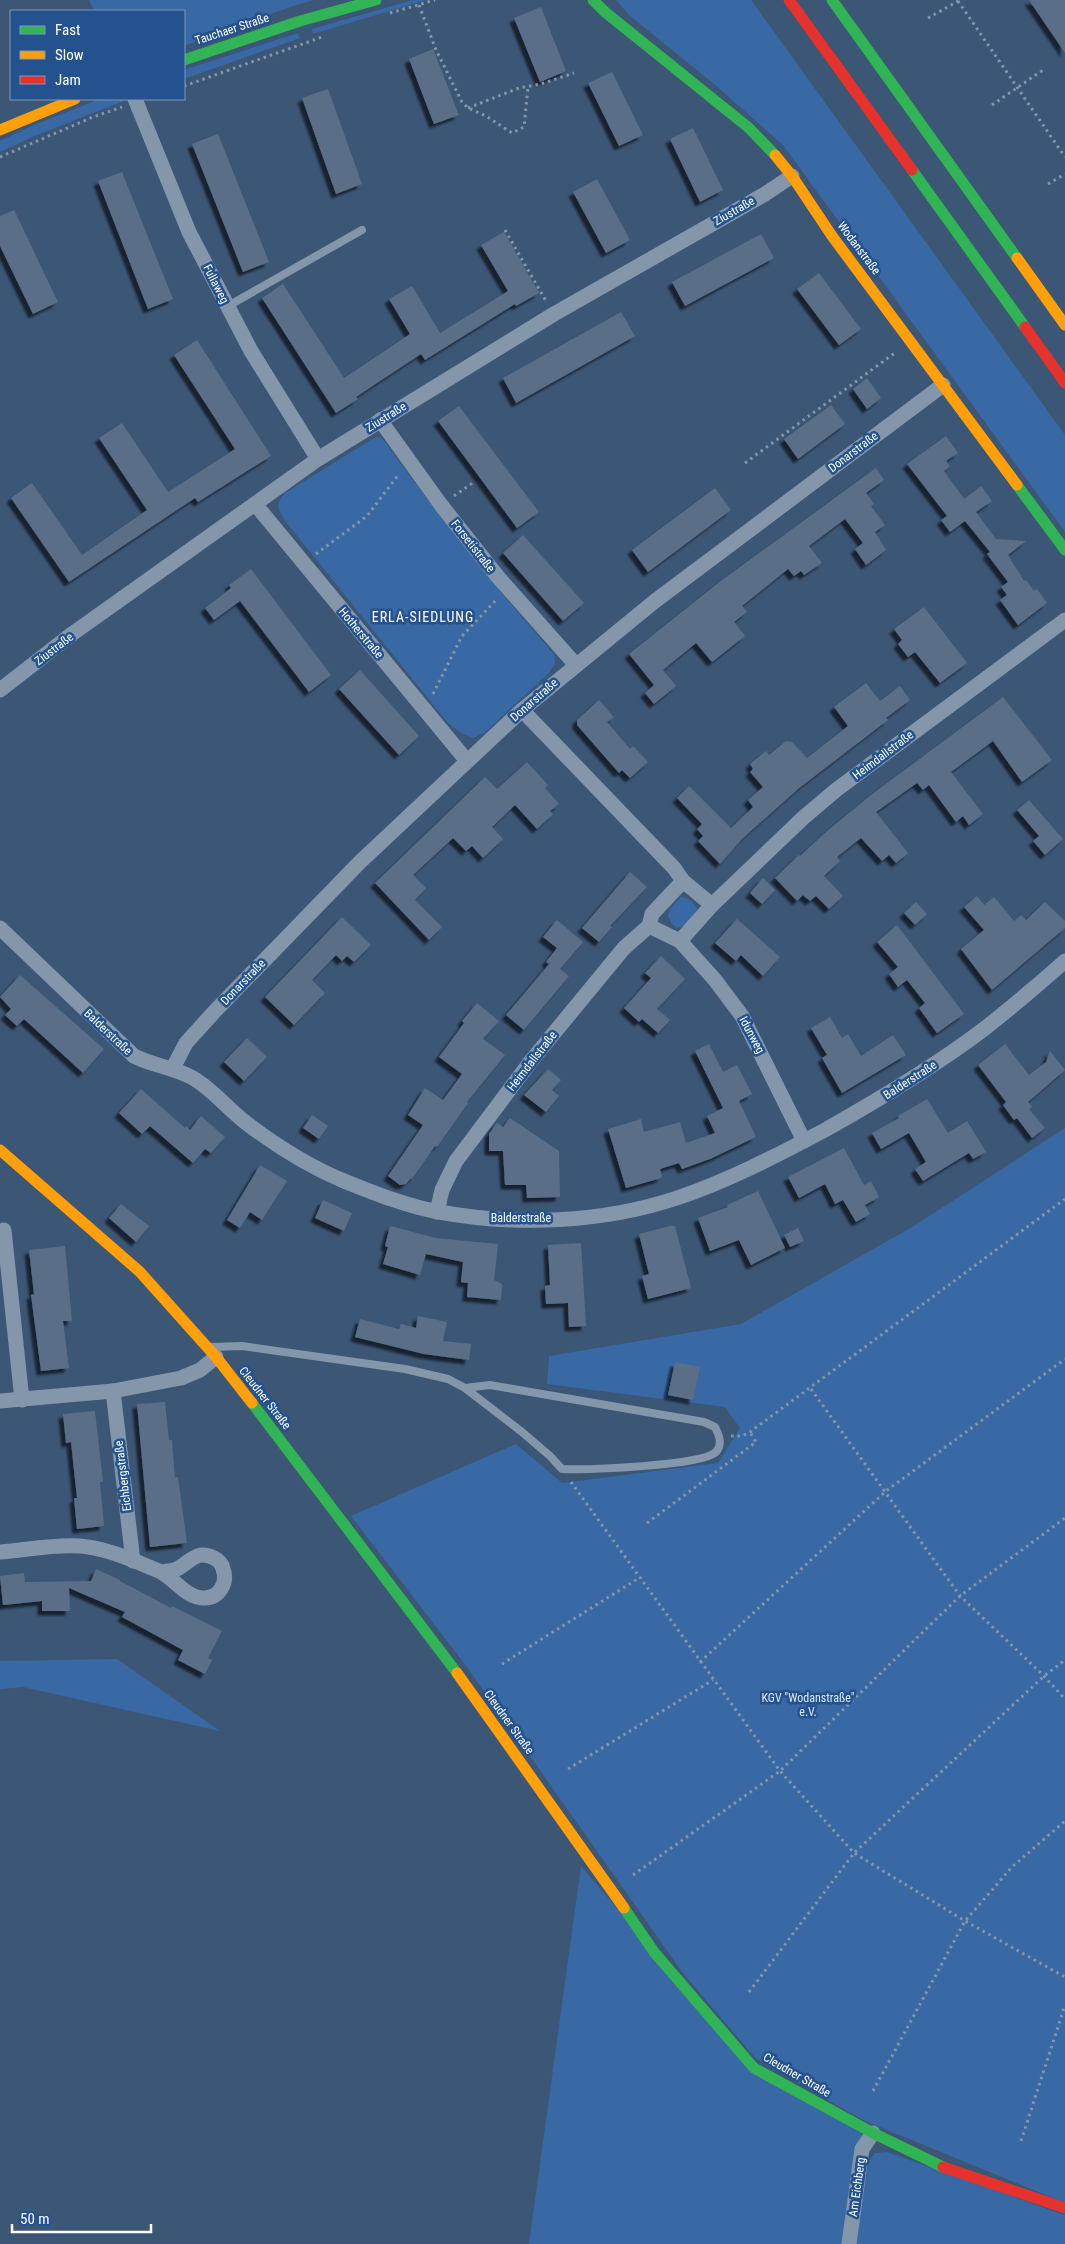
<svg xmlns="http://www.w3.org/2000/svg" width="1065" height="2244" viewBox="0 0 1065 2244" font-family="'Roboto Condensed',sans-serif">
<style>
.green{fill:#3969a5}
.building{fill:#5a6e88;filter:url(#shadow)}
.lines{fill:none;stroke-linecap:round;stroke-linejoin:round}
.path{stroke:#8396aa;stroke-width:3;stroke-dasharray:2.5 4;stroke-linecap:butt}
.lane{stroke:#8396aa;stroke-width:8}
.street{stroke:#8396aa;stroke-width:15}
.fast{stroke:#30b455;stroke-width:11}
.slow{stroke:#ff9f0a;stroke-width:11}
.jam{stroke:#e5322d;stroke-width:11}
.labels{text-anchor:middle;stroke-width:5;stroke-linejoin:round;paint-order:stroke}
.street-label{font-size:12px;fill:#fff;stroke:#24528f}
.park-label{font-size:12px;fill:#d9e7f9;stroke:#24528f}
.neighbourhood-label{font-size:14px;letter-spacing:1px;fill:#fff;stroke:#24528f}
</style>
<defs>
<filter id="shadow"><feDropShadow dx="-4.5" dy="4.5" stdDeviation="1" flood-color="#0009"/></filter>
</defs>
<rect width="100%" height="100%" fill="#3c5676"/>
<g class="green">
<path d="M89 0H314L293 6 184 46V11H94Z"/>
<path d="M413 0H426L313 34 312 29Z"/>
<path d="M616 0H751L1065 435V532L783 145 714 84 629 15Z"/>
<path d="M298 33 300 38 184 79V70Z"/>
<path d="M100 99H122L124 101 37 135 0 152V141L34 125Z"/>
<path d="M376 437 382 438C436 513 493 585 554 654L555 663 549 673 484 733 473 738 461 733 448 723 286 522C278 509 274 505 285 493Z"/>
<path d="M681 897C689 898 693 901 697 909 693 919 688 925 677 928L672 924 668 916 670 909Z"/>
<path d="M1065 1128V2203L863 2120 756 2059 683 1973 467 1667 351 1516 516 1444 562 1483 718 1463 740 1428 725 1407 547 1384 549 1356 741 1324 914 1226Z"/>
<path d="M117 1659 220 1731 23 1687 0 1689V1661Z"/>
<path d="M581 1866 754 2068 869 2138 849 2244H529Z"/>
<path d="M887 2152 1065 2215V2244H852L857 2211 870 2159 875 2153Z"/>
</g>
<g class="building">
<path d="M1029 0H1065V53Z"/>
<path d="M541 7 566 71 540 82 514 18Z"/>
<path d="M433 49 459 115 434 124 409 59Z"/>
<path d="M612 72 643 135 619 146 588 83Z"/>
<path d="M328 89 362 184 336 194 302 98Z"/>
<path d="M693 128 723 190 700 202 670 139Z"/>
<path d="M218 134 269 262 243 272 192 144Z"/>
<path d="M122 172 173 299 148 309 98 181Z"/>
<path d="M597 179 630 240 606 253 573 192Z"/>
<path d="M14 210 58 302 33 314 0 246V216Z"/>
<path d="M504 232 539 293 516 306 515 304 425 360 421 354 356 397 358 399 336 413 262 298 283 284 344 378 410 334 389 299 412 286 440 333 508 291 481 245Z"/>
<path d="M761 234 774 258 685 306 672 282Z"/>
<path d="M819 273 861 329 839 345 797 289Z"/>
<path d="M621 312 635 336 516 403 503 378Z"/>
<path d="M197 340 271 456 198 502 195 498 69 582 11 498 32 483 82 555 147 510 99 438 122 423 168 492 235 449 174 355Z"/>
<path d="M867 378 881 398 867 409 853 389Z"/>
<path d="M831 405 845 424 798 459 784 439Z"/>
<path d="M459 406 539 512 517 528 438 421Z"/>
<path d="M946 436 958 453 946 461 950 466 944 471 964 499 981 486 992 501 976 512 996 539 1026 541 1008 555 1024 581 1026 580 1034 591 1037 589 1047 603 1018 625 1000 600 1007 595 1001 587 1008 582 987 554 990 552 965 521 950 532 941 520 947 516 907 464Z"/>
<path d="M876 468 884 480 866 493 874 504 871 506 885 525 875 532 886 550 866 565 855 549 863 543 845 519 809 546 822 563 804 575 801 571 794 576 788 569 742 606 747 612 734 622 745 636 712 662 696 643 663 670 676 686 654 704 645 693 654 685 629 654 722 580Z"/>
<path d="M715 488 731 510 648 572 632 550Z"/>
<path d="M523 535 584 603 563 621 503 553Z"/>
<path d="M251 569 331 675 309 692 240 601 214 620 205 608 231 588 229 585Z"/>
<path d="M924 607 967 663 940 683 915 652 908 657 898 644 902 640 894 629Z"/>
<path d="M360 670 419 736 399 755 339 689Z"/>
<path d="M866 683 880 701 900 686 910 700 886 718 888 720 798 789 742 839 720 864 698 841 703 836 697 829 702 824 677 798 689 786 731 828 753 807 748 800 763 787 750 772 753 769 750 764 766 751 769 755 786 741 792 742 807 758 848 726 834 707Z"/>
<path d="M1003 697 1052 760 1022 782 993 741 951 772 983 814 969 825 963 816 956 822 929 785 923 790 917 783 876 812 908 853 896 863 889 855 882 861 861 838 837 857 840 861 824 876 843 896 829 909 816 896 810 901 803 895 797 901 775 878 799 855 800 856 827 831 871 795Z"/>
<path d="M599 700 614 717 607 722 630 749 633 746 648 762 630 778 622 770 619 773 577 725V720Z"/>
<path d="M527 762 548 785 545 788 559 804 550 811 553 814 537 829 515 805 492 827 503 839 483 858 472 846 466 851 453 838 413 875 426 888 415 900 442 927 429 940 375 883 485 777 497 789Z"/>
<path d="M1029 800 1063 839 1045 855 1033 841 1039 836 1017 810Z"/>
<path d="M630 872 647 887 610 926 612 927 599 942 582 928Z"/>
<path d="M763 878 775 890 762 904 750 893Z"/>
<path d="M977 896 984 905 994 897 1014 921 1021 915 1026 920 1045 902 1065 921V928L992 990 961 949 984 930 964 907Z"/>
<path d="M916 902 927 914 915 925 904 913Z"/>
<path d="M342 917 371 945 354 962 347 956 342 961 336 955 312 980 325 993 294 1025 265 997Z"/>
<path d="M737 919 780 957 763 976 741 955 736 961 715 943Z"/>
<path d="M557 920 583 942 560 969 569 976 524 1030 506 1015 549 964 546 962 557 948 543 937Z"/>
<path d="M897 925 964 1014 937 1033 919 1008 925 1003 907 980 898 987 889 974 898 967 877 942Z"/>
<path d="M661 956 685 979 657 1009 670 1020 658 1033 642 1019 639 1022 624 1008 651 978 645 973Z"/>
<path d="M20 975 104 1049 83 1073 24 1019 17 1026 5 1015 11 1009 0 997Z"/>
<path d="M477 1003 499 1021 483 1039 505 1055 467 1102 468 1103 437 1147 435 1146 412 1179 411 1178 406 1184 400 1185 388 1176 423 1125 408 1115 425 1088 443 1100 462 1074 439 1057 464 1023 462 1021Z"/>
<path d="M830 1017 842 1038 848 1034 861 1056 893 1035 906 1055 842 1093 822 1058 827 1055 811 1028Z"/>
<path d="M247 1038 267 1057 244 1081 224 1062Z"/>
<path d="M709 1044 723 1072 737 1065 752 1094 739 1101 756 1137 710 1159 682 1169 679 1163 660 1169 662 1177 658 1179 626 1188 608 1129 641 1119 644 1132 680 1122 686 1143 715 1133 707 1116 723 1108 695 1051Z"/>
<path d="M1005 1044 1029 1075 1046 1062 1050 1051 1065 1070 1028 1102 1032 1107 1029 1109 1045 1128 1032 1138 1017 1118 1014 1120 1003 1105 1006 1102 978 1065Z"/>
<path d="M548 1069 561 1080 552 1090 559 1096 546 1112 524 1095Z"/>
<path d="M141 1089 185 1128 186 1126 190 1130 201 1116 225 1137 211 1153 205 1149 193 1163 150 1126 142 1134 119 1113Z"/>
<path d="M927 1099 948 1133 967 1121 986 1152 973 1159 969 1153 923 1181 915 1169 926 1162 909 1133 881 1149 872 1133 899 1118 898 1116Z"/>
<path d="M312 1115 328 1126 319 1139 303 1128Z"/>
<path d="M510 1118 559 1151 560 1197 527 1198 526 1185H505L503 1151H489V1134L497 1123 503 1127Z"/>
<path d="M844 1148 864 1185 871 1181 879 1197 865 1205 870 1214 856 1222 843 1200 835 1204 825 1184 799 1198 788 1177Z"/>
<path d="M260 1165 287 1181 262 1220 250 1212 240 1228 227 1220Z"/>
<path d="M758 1191 785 1248 751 1265 739 1240 710 1251 698 1218 728 1207 727 1205Z"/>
<path d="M323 1200 352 1213 344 1231 315 1218Z"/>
<path d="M121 1204 149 1226 136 1242 109 1218Z"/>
<path d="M390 1226 436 1238 498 1244 494 1280 502 1284 501 1300 467 1297 468 1283 461 1282 463 1262 426 1254 420 1275 383 1264 388 1247 385 1246Z"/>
<path d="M670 1226H675L691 1288 648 1299 642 1276 649 1274 639 1234Z"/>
<path d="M798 1228 804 1241 790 1247 784 1235Z"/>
<path d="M581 1243 586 1326 569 1327 568 1303 546 1304 545 1286 550 1285 548 1245Z"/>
<path d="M65 1246 72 1321H63L69 1368 41 1371 31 1295 34 1294 29 1250Z"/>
<path d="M418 1316 447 1322 443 1341 471 1344 469 1360 424 1354 355 1337 360 1319 399 1329 401 1324 416 1328Z"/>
<path d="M675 1362 700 1367 693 1400 668 1395Z"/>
<path d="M165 1402 169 1440H172L175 1478 178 1477 187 1543 150 1547 137 1404Z"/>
<path d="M95 1411 103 1482H100L104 1526 77 1529 74 1498H77L71 1442 66 1443 63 1414Z"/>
<path d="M96 1569 120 1580V1581L171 1608 172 1606 222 1631 208 1658 212 1660 205 1674 178 1660 183 1650 122 1617 125 1612 69 1588 70 1611H42V1601L3 1605 0 1576 24 1573 25 1582 91 1581Z"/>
</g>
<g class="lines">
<g class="path">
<path d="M958 1 1065 157"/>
<path d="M419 5 436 50 462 102 468 108 486 116 512 133 524 127 528 87"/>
<path d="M390 13 435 0"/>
<path d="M928 18 960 0"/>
<path d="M184 86 325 36"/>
<path d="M992 105 1043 70"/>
<path d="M468 108 519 88 541 84 574 73"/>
<path d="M0 157 93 117 122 107"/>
<path d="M1048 184 1065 174"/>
<path d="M505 230 546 301"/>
<path d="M745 463 896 352"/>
<path d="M454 496 474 482"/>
<path d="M316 554 367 516 399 474"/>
<path d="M433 694 462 636 497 599"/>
<path d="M811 1389 960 1596 1044 1676 1065 1699"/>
<path d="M731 1436H742L750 1432 1065 1199"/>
<path d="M571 1482 780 1771 854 1853 965 1921 1065 1977"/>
<path d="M647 1523 756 1442 750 1432"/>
<path d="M700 1662 886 1491 1065 1359"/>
<path d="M502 1664 639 1578"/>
<path d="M568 1769 713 1680"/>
<path d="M633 1875 780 1771 960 1596 1065 1518"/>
<path d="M749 1992 854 1853 1044 1676 1065 1660"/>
<path d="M873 2091 965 1921 1012 1867 1065 1821"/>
<path d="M1021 2141 1065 2005"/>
</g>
<g class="lane">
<path d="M228 306 362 230"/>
<path d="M212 1347 242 1346 405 1369 448 1379 465 1388 522 1432 550 1456 562 1469C586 1470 701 1466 716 1452 723 1444 719 1435 715 1427L704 1422 490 1385 465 1388"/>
</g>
<g class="street">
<path d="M135 99 189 232 251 351 318 459"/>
<path d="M380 420 441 505 498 577 575 664"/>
<path d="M255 504 467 761"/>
<path d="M0 690 72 634 318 459 554 314 765 194 792 176"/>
<path d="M522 710 674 868 683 881"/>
<path d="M649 926 680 941 712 905"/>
<path d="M0 928 134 1056C153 1066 174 1067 193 1078 212 1089 227 1108 245 1122 275 1145 308 1166 344 1181 374 1193 406 1206 439 1212 516 1226 602 1223 677 1198 728 1181 778 1155 825 1130 880 1099 934 1067 984 1029 1012 1007 1039 984 1065 961"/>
<path d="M680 941 715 980 742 1016 804 1141"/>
<path d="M173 1068 186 1043 215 1011 360 862 522 710 655 601 943 385"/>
<path d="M437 1212 442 1190 456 1161 531 1061 624 948 649 926 652 914 683 881 712 905 803 818 836 790 1065 620"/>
<path d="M4 1230 22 1400"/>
<path d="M113 1391 133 1561"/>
<path d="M0 1401 113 1391 181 1378 200 1370 216 1357"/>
<path d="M0 1552C26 1550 54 1544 80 1546 107 1548 134 1561 159 1571 174 1578 187 1599 204 1598 220 1598 228 1582 223 1569 222 1563 218 1560 214 1558 197 1549 190 1562 177 1569 172 1571 167 1571 162 1572"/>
<path d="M849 2244 862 2149 873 2133"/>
</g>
<g class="fast">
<path d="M593 0 605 12 749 128 775 155"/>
<path d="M832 0 1017 258"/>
<path d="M184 60 300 21 376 0"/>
<path d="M912 170 1025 327"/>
<path d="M1017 485 1065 550"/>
<path d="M252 1403 457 1673"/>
<path d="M624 1908 654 1952 754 2068 873 2133 943 2167"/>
</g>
<g class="slow">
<path d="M0 130 75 99"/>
<path d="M775 155 792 176 832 236 1017 485"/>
<path d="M1017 258 1065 325"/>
<path d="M0 1150 140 1272 216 1357 252 1403"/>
<path d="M457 1673 624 1908"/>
</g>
<g class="jam">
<path d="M789 0 912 170"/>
<path d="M1025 327 1065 383"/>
<path d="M943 2167 1065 2208"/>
</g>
</g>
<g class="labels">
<g class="street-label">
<text transform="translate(232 29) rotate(-18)" y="4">Tauchaer Straße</text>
<text transform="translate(734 211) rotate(-30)" y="4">Ziustraße</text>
<text transform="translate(859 248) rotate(53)" y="4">Wodanstraße</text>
<text transform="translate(216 284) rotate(63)" y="4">Fullaweg</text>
<text transform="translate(386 417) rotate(-32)" y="4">Ziustraße</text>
<text transform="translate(853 452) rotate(-37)" y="4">Donarstraße</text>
<text transform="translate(473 546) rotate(52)" y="4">Forsetistraße</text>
<text transform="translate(361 633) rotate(50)" y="4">Hotherstraße</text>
<text transform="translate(54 649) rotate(-37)" y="4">Ziustraße</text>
<text transform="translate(534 700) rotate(-41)" y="4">Donarstraße</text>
<text transform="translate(883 755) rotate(-37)" y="4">Heimdallstraße</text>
<text transform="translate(243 982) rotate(-46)" y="4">Donarstraße</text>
<text transform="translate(108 1032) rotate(43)" y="4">Balderstraße</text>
<text transform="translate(752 1035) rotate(62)" y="4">Idunweg</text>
<text transform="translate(532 1061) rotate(-52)" y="4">Heimdallstraße</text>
<text transform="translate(910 1080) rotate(-33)" y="4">Balderstraße</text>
<text x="521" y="1222">Balderstraße</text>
<text transform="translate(265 1398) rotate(52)" y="4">Cleudner Straße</text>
<text transform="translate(123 1476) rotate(-97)" y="4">Eichbergstraße</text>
<text transform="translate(509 1722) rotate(54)" y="4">Cleudner Straße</text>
<text transform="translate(797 2075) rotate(30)" y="4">Cleudner Straße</text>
<text transform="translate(857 2187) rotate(-82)" y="4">Am Eichberg</text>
</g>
<g class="park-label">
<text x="808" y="1702">KGV "Wodanstraße"<tspan x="808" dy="14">e.V.</tspan></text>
</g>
<g class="neighbourhood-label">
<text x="423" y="622">ERLA-SIEDLUNG</text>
</g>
</g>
<rect x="10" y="10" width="175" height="90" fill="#24528f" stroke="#7c97bc"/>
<rect x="20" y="26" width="25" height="8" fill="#30b455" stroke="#7c97bc"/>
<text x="55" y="35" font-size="15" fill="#ffffff">Fast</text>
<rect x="20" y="51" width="25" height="8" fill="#ff9f0a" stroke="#7c97bc"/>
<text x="55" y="60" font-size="15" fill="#ffffff">Slow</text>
<rect x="20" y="76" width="25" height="8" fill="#e5322d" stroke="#7c97bc"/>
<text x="55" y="85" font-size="15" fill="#ffffff">Jam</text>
<path d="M12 2224v8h139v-8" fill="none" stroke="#ffffff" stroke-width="2.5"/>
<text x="20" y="2224" font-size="15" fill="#ffffff" stroke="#24528f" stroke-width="4" paint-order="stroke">50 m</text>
</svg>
